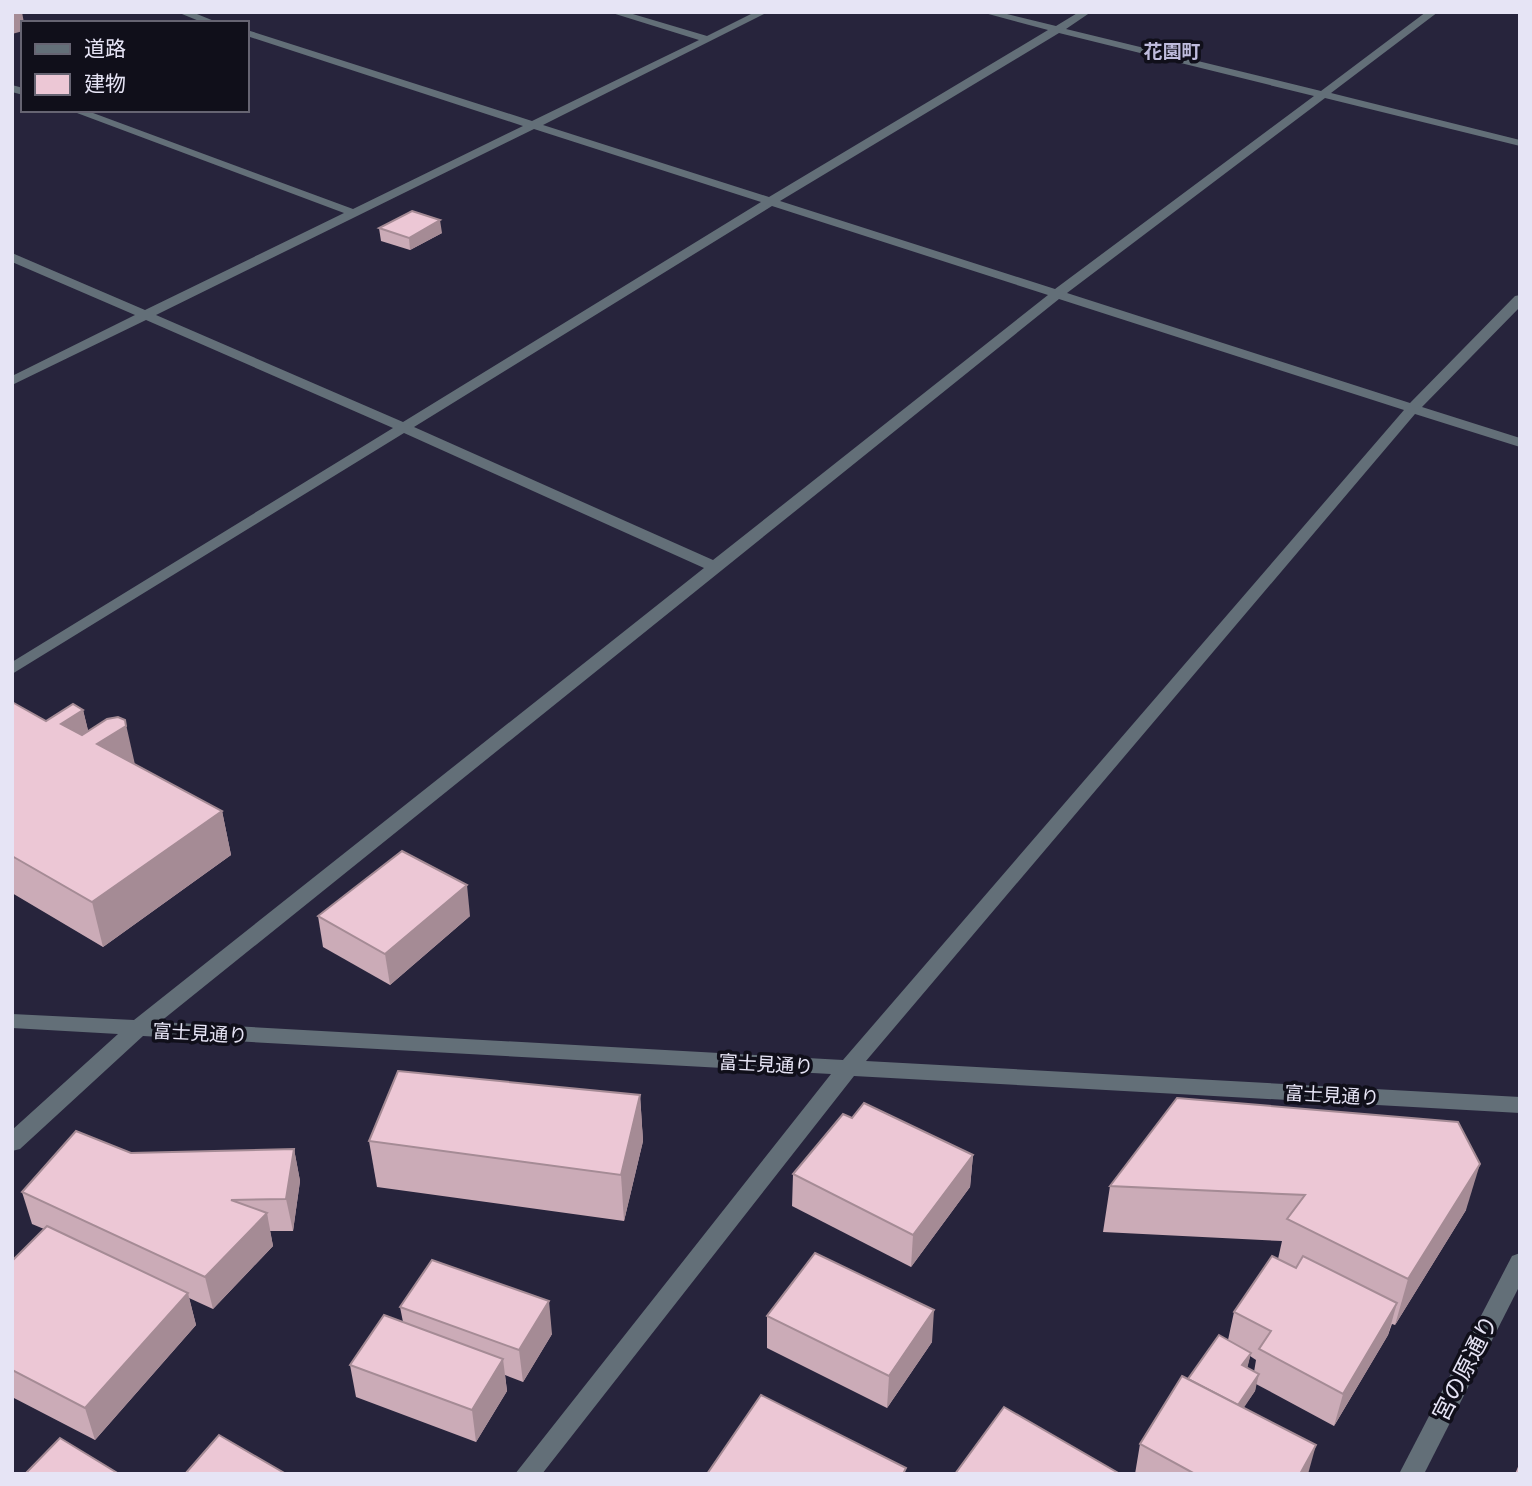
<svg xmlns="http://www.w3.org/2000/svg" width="1532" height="1486" viewBox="0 0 1532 1486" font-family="Quicksand,'Noto Sans JP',sans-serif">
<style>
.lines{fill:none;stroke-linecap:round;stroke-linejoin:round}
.minor{fill:#636f78;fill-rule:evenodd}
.wall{fill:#cbabb7;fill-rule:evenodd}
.shaded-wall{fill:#a58b95}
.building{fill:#ecc7d5;stroke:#a58b95;stroke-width:2}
.labels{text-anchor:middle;stroke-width:7;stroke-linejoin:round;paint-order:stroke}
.far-quarter-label{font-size:19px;font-weight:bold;fill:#bfbcdd;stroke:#100f1a}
.street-label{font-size:19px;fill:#e6e4f5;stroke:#100f1a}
.near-street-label{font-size:23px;fill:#e6e4f5;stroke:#100f1a}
</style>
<rect width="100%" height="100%" fill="#27243c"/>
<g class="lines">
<g class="minor">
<path d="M177 12H192L219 23H204Z"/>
<path d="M609 12H626L707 36 755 12H768L543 125 769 197 1048 30 981 12H999L1056 26 1079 12H1091L1066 29 1321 91 1426 12H1438L1331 93 1520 140V146L1325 98 1067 293 1410 403 1515 296 1520 295V307L1422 407 1520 438V447L1415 414 866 1061 1520 1097V1113L854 1076 542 1474H515L831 1074 143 1036 20 1149 12 1151V1130L118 1034 12 1028V1014L134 1020 704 568 404 433 12 674V662L393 428 146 320 12 385V376L135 315 12 262V253L145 310 344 213 69 110H85L353 209 523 126 247 36V30L532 121 699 40ZM1059 33 1314 96 1055 289 780 201ZM534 129 761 202 403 422 156 315ZM772 206 1048 295 713 560 414 427ZM1059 299 1404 410 843 1060 160 1022Z"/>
<path d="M12 85 23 88V95L12 92Z"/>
<path d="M1520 1253V1285L1424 1474H1399L1512 1256Z"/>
</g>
</g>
<g class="wall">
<path d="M379 228 442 233 410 250 381 241Z"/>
<path d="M12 702 46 721 83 710 88 731 135 764 222 811 231 855 103 947 12 893Z"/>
<path d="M318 916H470L390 985 323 947Z"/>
<path d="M640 1095 643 1141 624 1221 377 1187 369 1141Z"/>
<path d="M1177 1098 1466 1210 1395 1325 1392 1324 1388 1335 1334 1426 1256 1384 1255 1391 1243 1408 1308 1474H1135L1140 1444 1188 1379 1228 1340 1234 1312 1278 1259 1282 1241 1103 1232 1110 1186ZM1250 1356 1256 1360 1254 1372 1247 1368Z"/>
<path d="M852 1118 973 1155 970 1187 911 1267 792 1206 793 1174Z"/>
<path d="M294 1149 300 1181 293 1231H270L273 1246 213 1309 189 1298 196 1325 95 1440 12 1397V1261L44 1229 32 1224 22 1192Z"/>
<path d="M400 1307 552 1334 523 1382 505 1375 507 1391 476 1442 356 1397 350 1365 403 1322Z"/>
<path d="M767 1316 932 1342 887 1408 767 1348Z"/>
<path d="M1520 1462V1474H1515Z"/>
</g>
<g class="shaded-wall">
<path d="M12 12H22L24 23H23V31L12 34Z"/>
<path d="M440 220 442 233 410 250 409 238Z"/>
<path d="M83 710 94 754 61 724Z"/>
<path d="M125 720 136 769 97 744Z"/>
<path d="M222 811 231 855 103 947 92 902Z"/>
<path d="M467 885 470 916 390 985 385 954Z"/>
<path d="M640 1095 643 1141 624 1221 621 1175Z"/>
<path d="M294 1149 300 1181 293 1231 286 1199Z"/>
<path d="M973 1155 970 1187 911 1267 913 1235Z"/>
<path d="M1480 1164 1466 1210 1395 1325 1408 1279Z"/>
<path d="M267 1213 273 1246 213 1309 205 1277Z"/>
<path d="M188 1293 196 1325 95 1440 85 1408Z"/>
<path d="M549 1301 552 1334 523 1382 519 1350Z"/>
<path d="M1397 1303 1388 1335 1334 1426 1343 1394Z"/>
<path d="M934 1310 932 1342 887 1408 889 1376Z"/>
<path d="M1251 1353 1247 1369 1242 1365Z"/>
<path d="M503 1359 507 1391 476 1442 472 1410Z"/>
<path d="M1259 1374 1255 1391 1229 1430 1232 1413Z"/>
<path d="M1316 1445 1308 1474H1300Z"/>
</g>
<g class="building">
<path d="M412 211 440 220 409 238 379 228Z"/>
<path d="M12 702 46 721 73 704 83 710 61 724 82 735 107 719 118 717 125 720 126 726 97 744 222 811 92 902 12 856Z"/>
<path d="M402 851 467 885 385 954 318 916Z"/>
<path d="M398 1071 640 1095 621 1175 369 1141Z"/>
<path d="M1177 1098 1458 1122 1480 1164 1408 1279 1287 1219 1305 1195 1110 1186Z"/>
<path d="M864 1103 973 1155 913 1235 793 1174 843 1114 852 1118Z"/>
<path d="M76 1131 131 1153 294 1149 286 1199 231 1200 267 1213 205 1277 22 1192Z"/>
<path d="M47 1226 188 1293 85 1408 12 1370V1261Z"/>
<path d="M815 1253 934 1310 889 1376 767 1316Z"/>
<path d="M1272 1256 1296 1268 1303 1256 1397 1303 1343 1394 1259 1349 1271 1331 1234 1312Z"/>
<path d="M432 1260 549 1301 519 1350 400 1307Z"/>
<path d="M384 1315 503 1359 472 1410 350 1365Z"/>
<path d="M1219 1335 1251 1353 1242 1365 1259 1374 1238 1405 1188 1379Z"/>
<path d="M1182 1376 1316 1445 1300 1474H1195L1140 1444Z"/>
<path d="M761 1395 906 1468 903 1474H707Z"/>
<path d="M1004 1407 1120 1474H955Z"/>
<path d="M219 1435 286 1474H185Z"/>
<path d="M60 1438 119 1474H25Z"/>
</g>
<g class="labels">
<g class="far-quarter-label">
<text x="1172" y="58">花園町</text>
</g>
<g class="street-label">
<text transform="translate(200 1033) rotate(3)" y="7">富士見通り</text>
<text transform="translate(766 1064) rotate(3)" y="7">富士見通り</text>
<text transform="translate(1332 1095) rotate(3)" y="7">富士見通り</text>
</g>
<g class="near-street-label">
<text transform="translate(1465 1368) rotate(-63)" y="8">宮の原通り</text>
</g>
</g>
<rect width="1532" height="1486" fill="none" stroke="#e6e4f5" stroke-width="28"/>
<rect x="21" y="21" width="228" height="91" fill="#100f1a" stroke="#666472" stroke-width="2"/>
<rect x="35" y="44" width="35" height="10" fill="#636f78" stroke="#666472" stroke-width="2"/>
<text x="84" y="56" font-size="21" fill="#e6e4f5">道路</text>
<rect x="35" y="74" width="35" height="21" fill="#ecc7d5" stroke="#666472" stroke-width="2"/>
<text x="84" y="91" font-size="21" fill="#e6e4f5">建物</text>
</svg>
